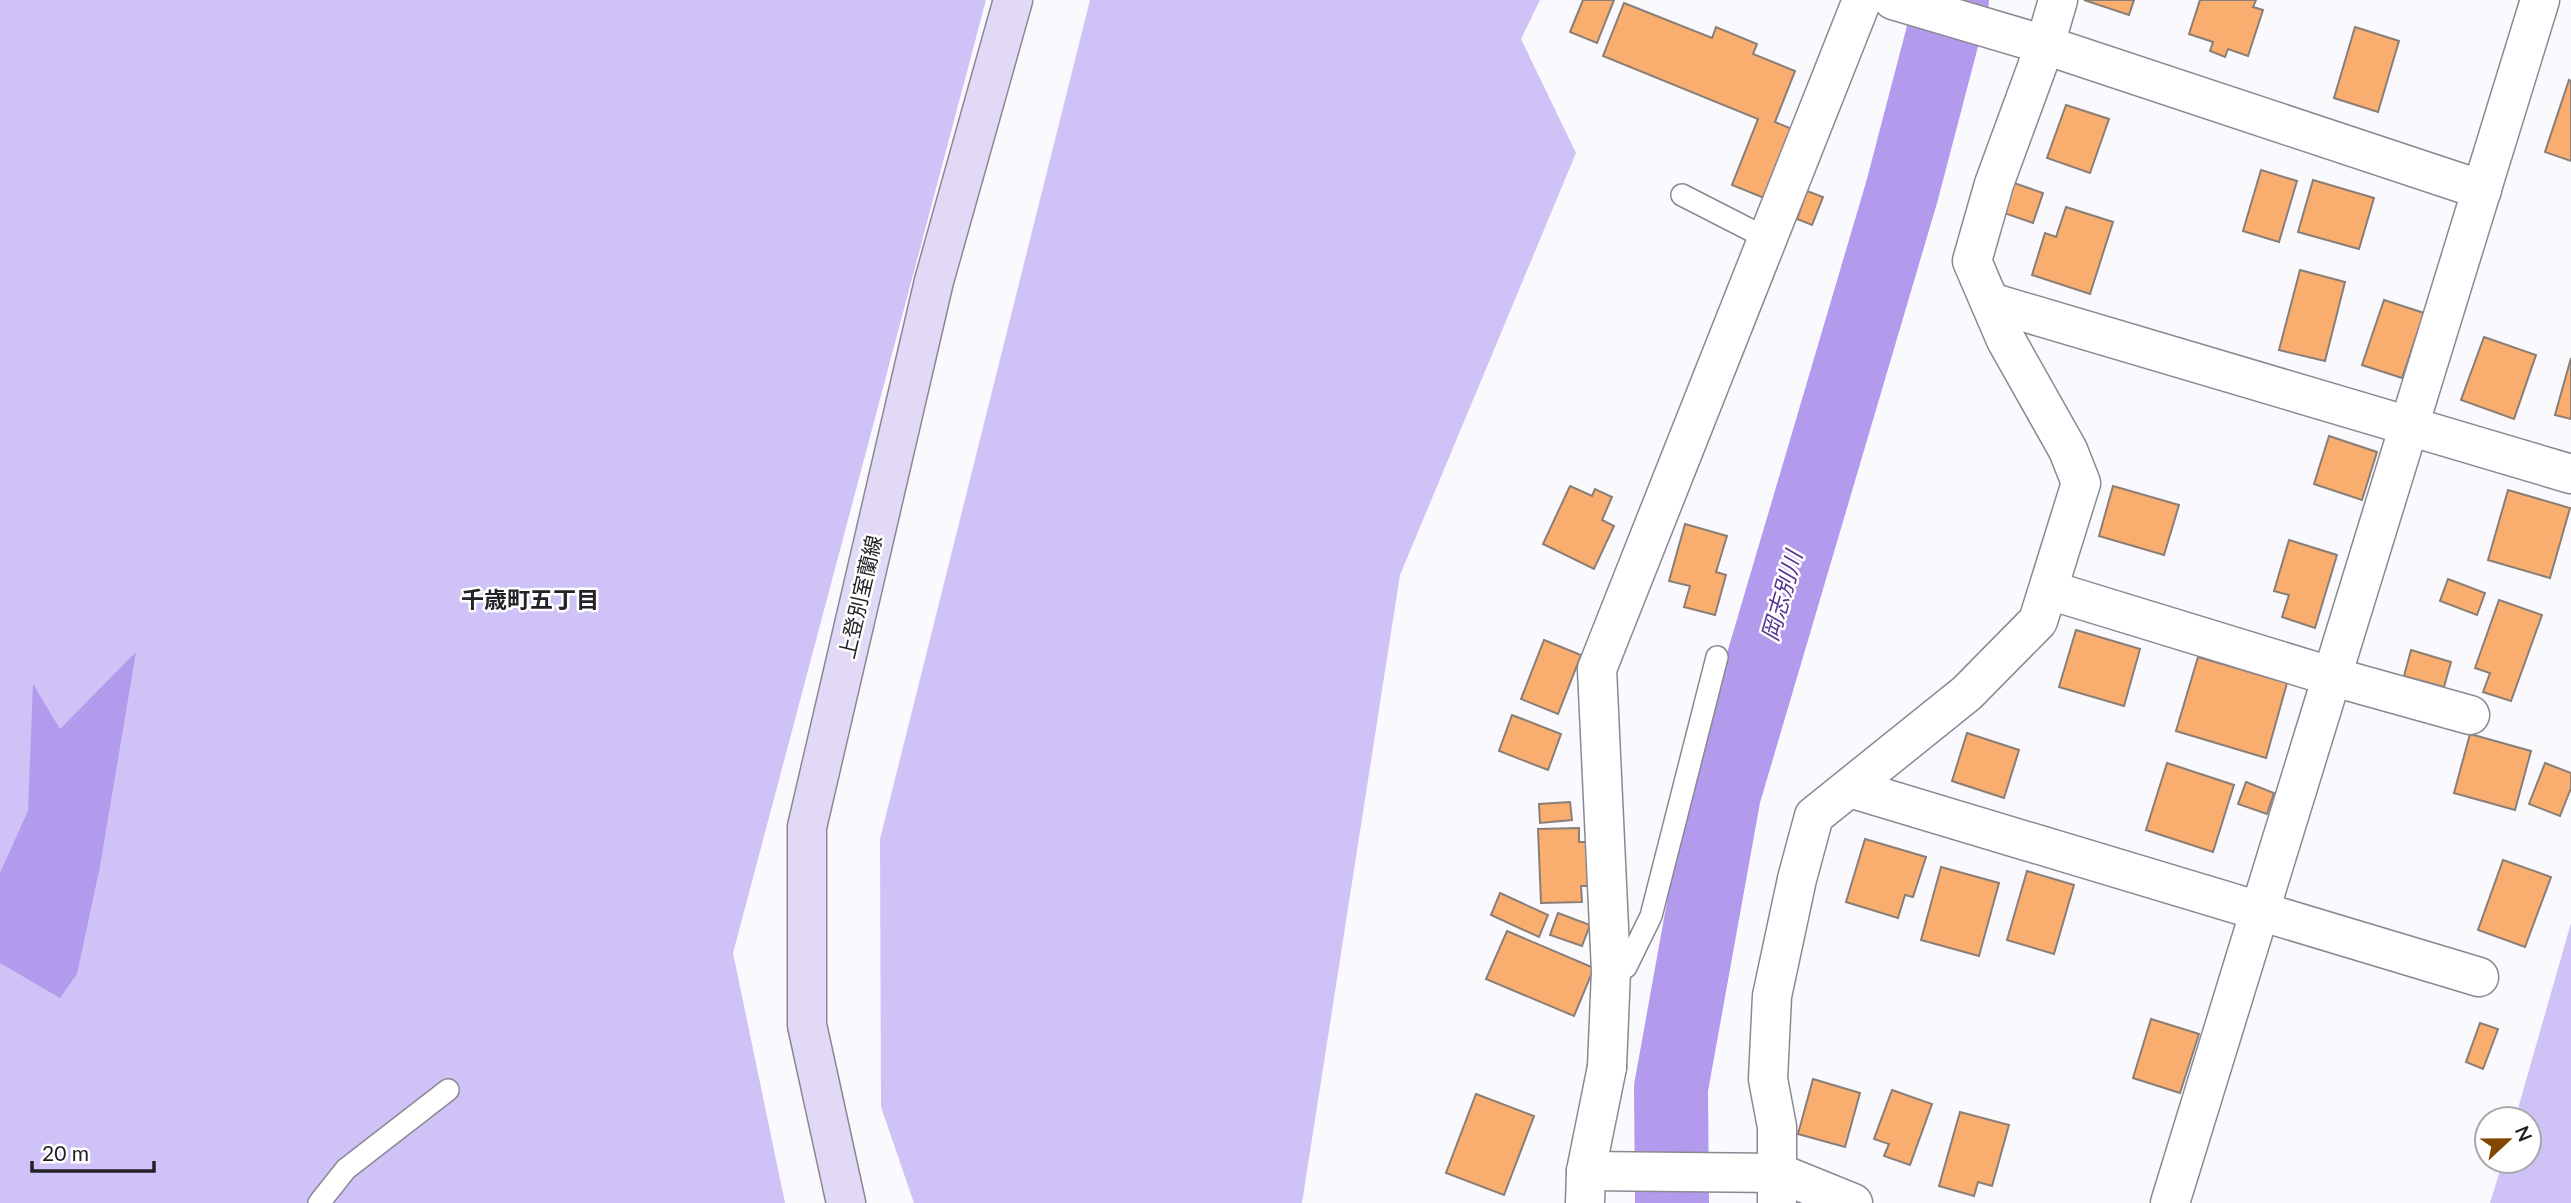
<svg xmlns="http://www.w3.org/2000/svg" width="2571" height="1203" viewBox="0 0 2571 1203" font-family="Lato,'Noto Sans JP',sans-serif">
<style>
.green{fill:#cfc2f6}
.water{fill:#b29bed}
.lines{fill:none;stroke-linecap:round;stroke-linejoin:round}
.river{stroke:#b29bed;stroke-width:74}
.building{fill:#f9ae70;stroke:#8a7e76;stroke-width:2}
.service-casing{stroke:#8b8894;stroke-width:24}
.minor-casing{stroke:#8b8894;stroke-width:41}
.tertiary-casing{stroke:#8b8894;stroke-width:41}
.secondary-casing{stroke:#8b8894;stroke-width:41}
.service{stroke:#fff;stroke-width:21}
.minor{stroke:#fff;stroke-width:38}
.tertiary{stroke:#fff;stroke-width:38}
.secondary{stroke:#e1d9f5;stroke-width:38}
.labels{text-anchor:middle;stroke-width:5;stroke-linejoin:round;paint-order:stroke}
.street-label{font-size:21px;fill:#232227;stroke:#fff}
.water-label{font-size:23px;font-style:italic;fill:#573593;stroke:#fff}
.neighbourhood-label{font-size:23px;font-weight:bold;fill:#232227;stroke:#fff}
</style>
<rect width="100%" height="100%" fill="#faf9fe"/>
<g class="green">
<path d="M0 0H986L733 953 785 1203H0Z"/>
<path d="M1090 0H1540L1521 39 1576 153 1400 575 1302 1203H914L881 1107 880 839Z"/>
<path d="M2571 923V1203H2490L2503 1161H2529V1119H2515Z"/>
</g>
<path class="water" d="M136 652 100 866 77 974 60 998 0 963V873L28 811 33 684 60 729Z"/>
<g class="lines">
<path class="river" d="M1672 1203 1671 1088 1724 794 1902 191 1952 0"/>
</g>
<g class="building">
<path d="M1583 0H1614L1597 43 1570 32Z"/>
<path d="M2084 0H2134L2129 15Z"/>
<path d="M2200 0H2256L2253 7 2263 10 2248 56 2228 49 2225 57 2210 51 2213 42 2189 34Z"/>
<path d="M1624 3 1712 38 1716 27 1757 44 1753 54 1795 71 1775 122 1797 131 1769 200 1732 185 1758 119 1603 56Z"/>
<path d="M2355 27 2399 41 2378 112 2334 98Z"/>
<path d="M2569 80 2571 81V161L2545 152Z"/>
<path d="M2066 105 2109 119 2090 173 2047 158Z"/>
<path d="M2261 170 2297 181 2279 242 2243 231Z"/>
<path d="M2313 180 2374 198 2359 249 2298 232Z"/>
<path d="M2014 183 2043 193 2033 223 2004 213Z"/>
<path d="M1807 191 1823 197 1812 225 1797 219Z"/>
<path d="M2066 207 2113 222 2090 294 2032 275 2045 233 2056 237Z"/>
<path d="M2300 270 2345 282 2325 361 2279 350Z"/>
<path d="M2384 300 2424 313 2402 378 2362 365Z"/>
<path d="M2484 337 2536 355 2514 419 2461 400Z"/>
<path d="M2571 358V419L2555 415Z"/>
<path d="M2329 436 2377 452 2362 500 2314 484Z"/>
<path d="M1570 486 1592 496 1595 489 1612 497 1602 520 1614 526 1594 569 1543 544Z"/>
<path d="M2113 486 2179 505 2164 555 2099 536Z"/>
<path d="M2508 490 2570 508 2550 578 2488 560Z"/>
<path d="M1685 524 1727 536 1716 572 1726 575 1715 615 1684 607 1690 586 1669 581Z"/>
<path d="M2289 540 2337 555 2315 628 2282 617 2289 595 2274 591Z"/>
<path d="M2448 579 2485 593 2477 615 2440 601Z"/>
<path d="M2499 600 2542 615 2511 701 2483 692 2490 673 2475 668Z"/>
<path d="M2076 630 2140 649 2124 706 2059 687Z"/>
<path d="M1544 640 1581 655 1558 714 1521 699Z"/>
<path d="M2411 650 2451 662 2444 687 2404 676Z"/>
<path d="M2198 657 2287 683 2266 758 2176 731Z"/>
<path d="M1512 715 1561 734 1548 770 1499 751Z"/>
<path d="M1967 733 2019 750 2004 798 1952 781Z"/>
<path d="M2470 734 2531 751 2515 810 2454 793Z"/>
<path d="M2167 763 2234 785 2213 852 2146 830Z"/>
<path d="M2545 763 2571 773V788L2560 816 2529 804Z"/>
<path d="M2246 782 2274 793 2267 814 2238 804Z"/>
<path d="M1570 802 1572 820 1540 823 1539 804Z"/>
<path d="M1579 828V842H1589L1591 886H1581L1582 902 1541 903 1538 829Z"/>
<path d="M1865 839 1926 857 1913 897 1905 895 1898 918 1846 902Z"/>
<path d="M2503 860 2551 877 2525 947 2478 930Z"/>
<path d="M1941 867 1999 883 1979 956 1921 940Z"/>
<path d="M2027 871 2074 885 2054 954 2007 940Z"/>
<path d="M1500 893 1548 915 1539 937 1491 915Z"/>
<path d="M1558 913 1590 925 1582 946 1550 935Z"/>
<path d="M1507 931 1594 968 1574 1016 1486 979Z"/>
<path d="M2151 1019 2199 1034 2180 1093 2133 1078Z"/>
<path d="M2480 1023 2498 1029 2483 1069 2466 1062Z"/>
<path d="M1813 1079 1860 1093 1845 1147 1798 1134Z"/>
<path d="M1892 1090 1932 1104 1910 1165 1884 1156 1889 1144 1874 1139Z"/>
<path d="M1476 1094 1534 1116 1504 1195 1446 1173Z"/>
<path d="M1960 1112 2009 1125 1992 1186 1978 1182 1974 1196 1939 1186Z"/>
</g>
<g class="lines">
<defs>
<g id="service">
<path d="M1682 195 1766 238"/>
<path d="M1611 971 1626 967 1651 916 1717 657"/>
<path d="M319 1203 346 1169 448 1090"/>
</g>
<g id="minor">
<path d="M1893 0 2045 45 2482 190"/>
<path d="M1990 302 2571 474"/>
<path d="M2049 590 2330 676 2470 715"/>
<path d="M1850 788 2479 977"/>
<path d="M1607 1067 1611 971 1597 669 1862 0"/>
<path d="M1586 1171 1779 1173 1853 1203"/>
<path d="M1777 1203V1127L1768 1079 1772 996 1797 879 1814 816 1967 693 2038 621 2081 483 2068 450 2006 340 1972 261 1994 184 2045 45 2058 0"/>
<path d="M2170 1203 2540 0"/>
</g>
<path id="tertiary" d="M1585 1203 1586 1171 1607 1067"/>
<path id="secondary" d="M846 1203 807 1025V827L934 281 1013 0"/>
</defs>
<use href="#service" class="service-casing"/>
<use href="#minor" class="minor-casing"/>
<use href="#tertiary" class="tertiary-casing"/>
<use href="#secondary" class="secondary-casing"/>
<use href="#service" class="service"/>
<use href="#minor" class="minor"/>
<use href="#tertiary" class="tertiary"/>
<use href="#secondary" class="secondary"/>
</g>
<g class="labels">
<g class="street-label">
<text transform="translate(861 597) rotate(-77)" y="7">上登別室蘭線</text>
</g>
<g class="water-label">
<text transform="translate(1782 596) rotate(-74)" y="8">岡志別川</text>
</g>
<g class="neighbourhood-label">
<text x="530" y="608">千歳町五丁目</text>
</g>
</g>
<g transform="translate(2508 1140) rotate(68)"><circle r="33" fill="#ffffff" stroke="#a7a7a9" stroke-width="2"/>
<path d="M0-5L12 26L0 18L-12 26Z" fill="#834700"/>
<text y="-10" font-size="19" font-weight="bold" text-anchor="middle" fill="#232227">N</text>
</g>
<path d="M32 1161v10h122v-10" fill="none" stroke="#232227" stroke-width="3.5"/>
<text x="42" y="1161" font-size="21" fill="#232227" stroke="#ffffff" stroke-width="5" paint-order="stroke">20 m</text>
</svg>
